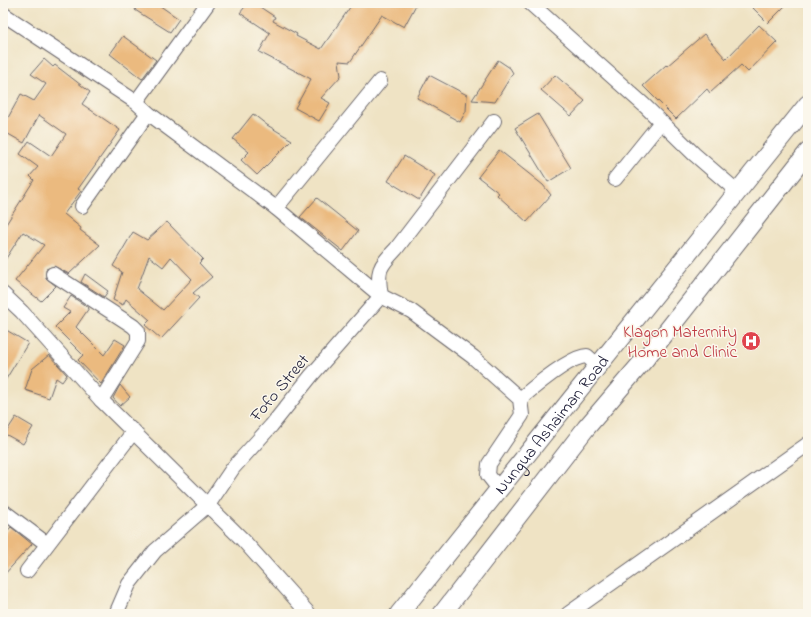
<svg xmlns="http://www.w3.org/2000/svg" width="811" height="617" viewBox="0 0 811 617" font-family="'Indie Flower',sans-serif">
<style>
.building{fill:#ebba7f;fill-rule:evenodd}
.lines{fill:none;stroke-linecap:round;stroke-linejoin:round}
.minor-casing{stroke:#6a666b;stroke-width:16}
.major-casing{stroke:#6a666b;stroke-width:20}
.minor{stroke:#fff;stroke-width:14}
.major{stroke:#fff;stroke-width:18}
.labels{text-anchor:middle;stroke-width:3;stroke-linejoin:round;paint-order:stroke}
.health-label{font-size:17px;fill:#be3a42;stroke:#fbf7ec;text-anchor:end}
.street-label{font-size:17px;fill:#22223b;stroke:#fbf7ec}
</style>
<rect width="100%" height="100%" fill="#fbf7ec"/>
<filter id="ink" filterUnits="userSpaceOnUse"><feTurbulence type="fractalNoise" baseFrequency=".025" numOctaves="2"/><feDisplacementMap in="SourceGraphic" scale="8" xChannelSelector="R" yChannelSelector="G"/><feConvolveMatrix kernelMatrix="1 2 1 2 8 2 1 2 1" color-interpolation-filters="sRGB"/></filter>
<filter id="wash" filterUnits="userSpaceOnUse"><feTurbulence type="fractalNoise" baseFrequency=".012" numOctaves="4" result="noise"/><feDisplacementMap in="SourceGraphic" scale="16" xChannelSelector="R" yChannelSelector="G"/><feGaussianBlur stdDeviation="0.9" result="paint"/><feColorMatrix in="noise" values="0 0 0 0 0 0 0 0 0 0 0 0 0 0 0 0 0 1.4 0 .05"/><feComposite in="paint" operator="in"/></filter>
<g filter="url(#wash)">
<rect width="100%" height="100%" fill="#efe3c4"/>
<g id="blocks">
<g class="building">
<path d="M139 3H156L179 19 170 32 135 10Z"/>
<path d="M248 3H254L275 17 273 21 297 34 296 36 321 49 353 3H417L404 27 382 15 350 62 339 61 341 76 321 98 330 103 319 121 295 108 311 79 259 52 270 33 240 13Z"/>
<path d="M748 3H788L768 23Z"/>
<path d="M759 25 777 42 748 72 741 65 710 93 707 89 676 119 643 86 666 65 667 66 704 34 726 59Z"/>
<path d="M123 36 156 60 142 79 110 54Z"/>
<path d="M44 59 53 67 55 65 90 92 82 104 120 130 78 189 81 191 64 214 81 228 80 230 100 245 69 274 54 266 46 269V278L56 286 41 301 15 281 44 245 23 232 3 263V229L34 180 30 176 38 167 20 154 29 141 51 156 66 134 39 115 24 143 3 131V127L21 94 34 101 46 84 31 74Z"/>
<path d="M498 60 510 68 513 73 495 102 472 100Z"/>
<path d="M429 75 467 95 466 111 460 122 417 98Z"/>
<path d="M555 75 585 101 571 116 541 90Z"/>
<path d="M253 114 267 125 292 140 257 175 241 160 249 152 233 139Z"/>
<path d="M538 114 571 168 548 182 515 128Z"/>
<path d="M499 150 543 185 551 195 527 222 497 195 499 193 478 177Z"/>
<path d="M404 156 435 175 419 200 388 181Z"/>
<path d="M317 198 358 231 343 251 300 217Z"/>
<path d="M167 222 203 259 199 263 212 277 193 293 199 298 161 339 145 325 150 320 126 299 123 305 113 300 122 272 113 266 133 232 147 240ZM149 256 163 267 171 257 192 279 163 310 137 289Z"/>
<path d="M85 274 108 291 104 297 81 282Z"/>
<path d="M71 296 89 308 76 327 104 355 115 339 125 345 101 384 78 360 83 355 55 327 70 312 63 308Z"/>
<path d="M3 328 28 343 3 384Z"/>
<path d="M49 355 67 375 62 382 56 378 49 398 25 390 32 369Z"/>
<path d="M120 385 130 397 120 406 113 398Z"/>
<path d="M16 417 33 427 23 444 5 434Z"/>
<path d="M11 527 32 544 3 576V536Z"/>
</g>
</g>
</g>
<g filter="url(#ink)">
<use href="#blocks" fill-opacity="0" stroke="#6a666b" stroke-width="1"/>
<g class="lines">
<defs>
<g id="minor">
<path d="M530 3 644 105 694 154 731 186 734 195"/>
<path d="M3 14 136 102 148 113 276 208 381 296 411 311 473 357 520 399 522 415 489 464 488 475 499 489"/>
<path d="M136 102 208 3"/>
<path d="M615 179 661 122"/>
<path d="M82 206 148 113"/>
<path d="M276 208 380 81"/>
<path d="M53 274 133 326 138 331V341L101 400"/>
<path d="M3 294 22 312 101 400 243 540 309 614"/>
<path d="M520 399C534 387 571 356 587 356L598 366"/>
<path d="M3 511 47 544"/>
<path d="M27 571 134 431"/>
<path d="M116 614 129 584 155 551 208 505 233 468 271 426 311 376 381 296C377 270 378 268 396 249L494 121"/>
<path d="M568 614 808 444"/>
</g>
<g id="major">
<path id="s1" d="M399 614 808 104"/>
<path d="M442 614 586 428 645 359 808 152"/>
</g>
</defs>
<use href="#minor" class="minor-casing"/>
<use href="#major" class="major-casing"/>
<use href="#minor" class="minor"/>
<use href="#major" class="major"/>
</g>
</g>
<defs>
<symbol id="hospital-disc" viewBox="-11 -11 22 22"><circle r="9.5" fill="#e0444e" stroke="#fbf7ec"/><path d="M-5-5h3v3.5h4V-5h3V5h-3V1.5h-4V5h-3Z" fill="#fff"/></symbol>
</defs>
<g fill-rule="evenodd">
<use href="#hospital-disc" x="740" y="330" width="22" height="22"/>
</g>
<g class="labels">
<g class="health-label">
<text x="737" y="337">Klagon Maternity<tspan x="737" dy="20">Home and Clinic</tspan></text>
</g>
<g class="street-label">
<text transform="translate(279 387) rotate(-50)" y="6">Fofo Street</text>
<text dy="6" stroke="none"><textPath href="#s1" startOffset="243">Nungua Ashaiman Road</textPath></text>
</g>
</g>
<rect width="811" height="617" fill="none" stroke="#fbf7ec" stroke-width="16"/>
</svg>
